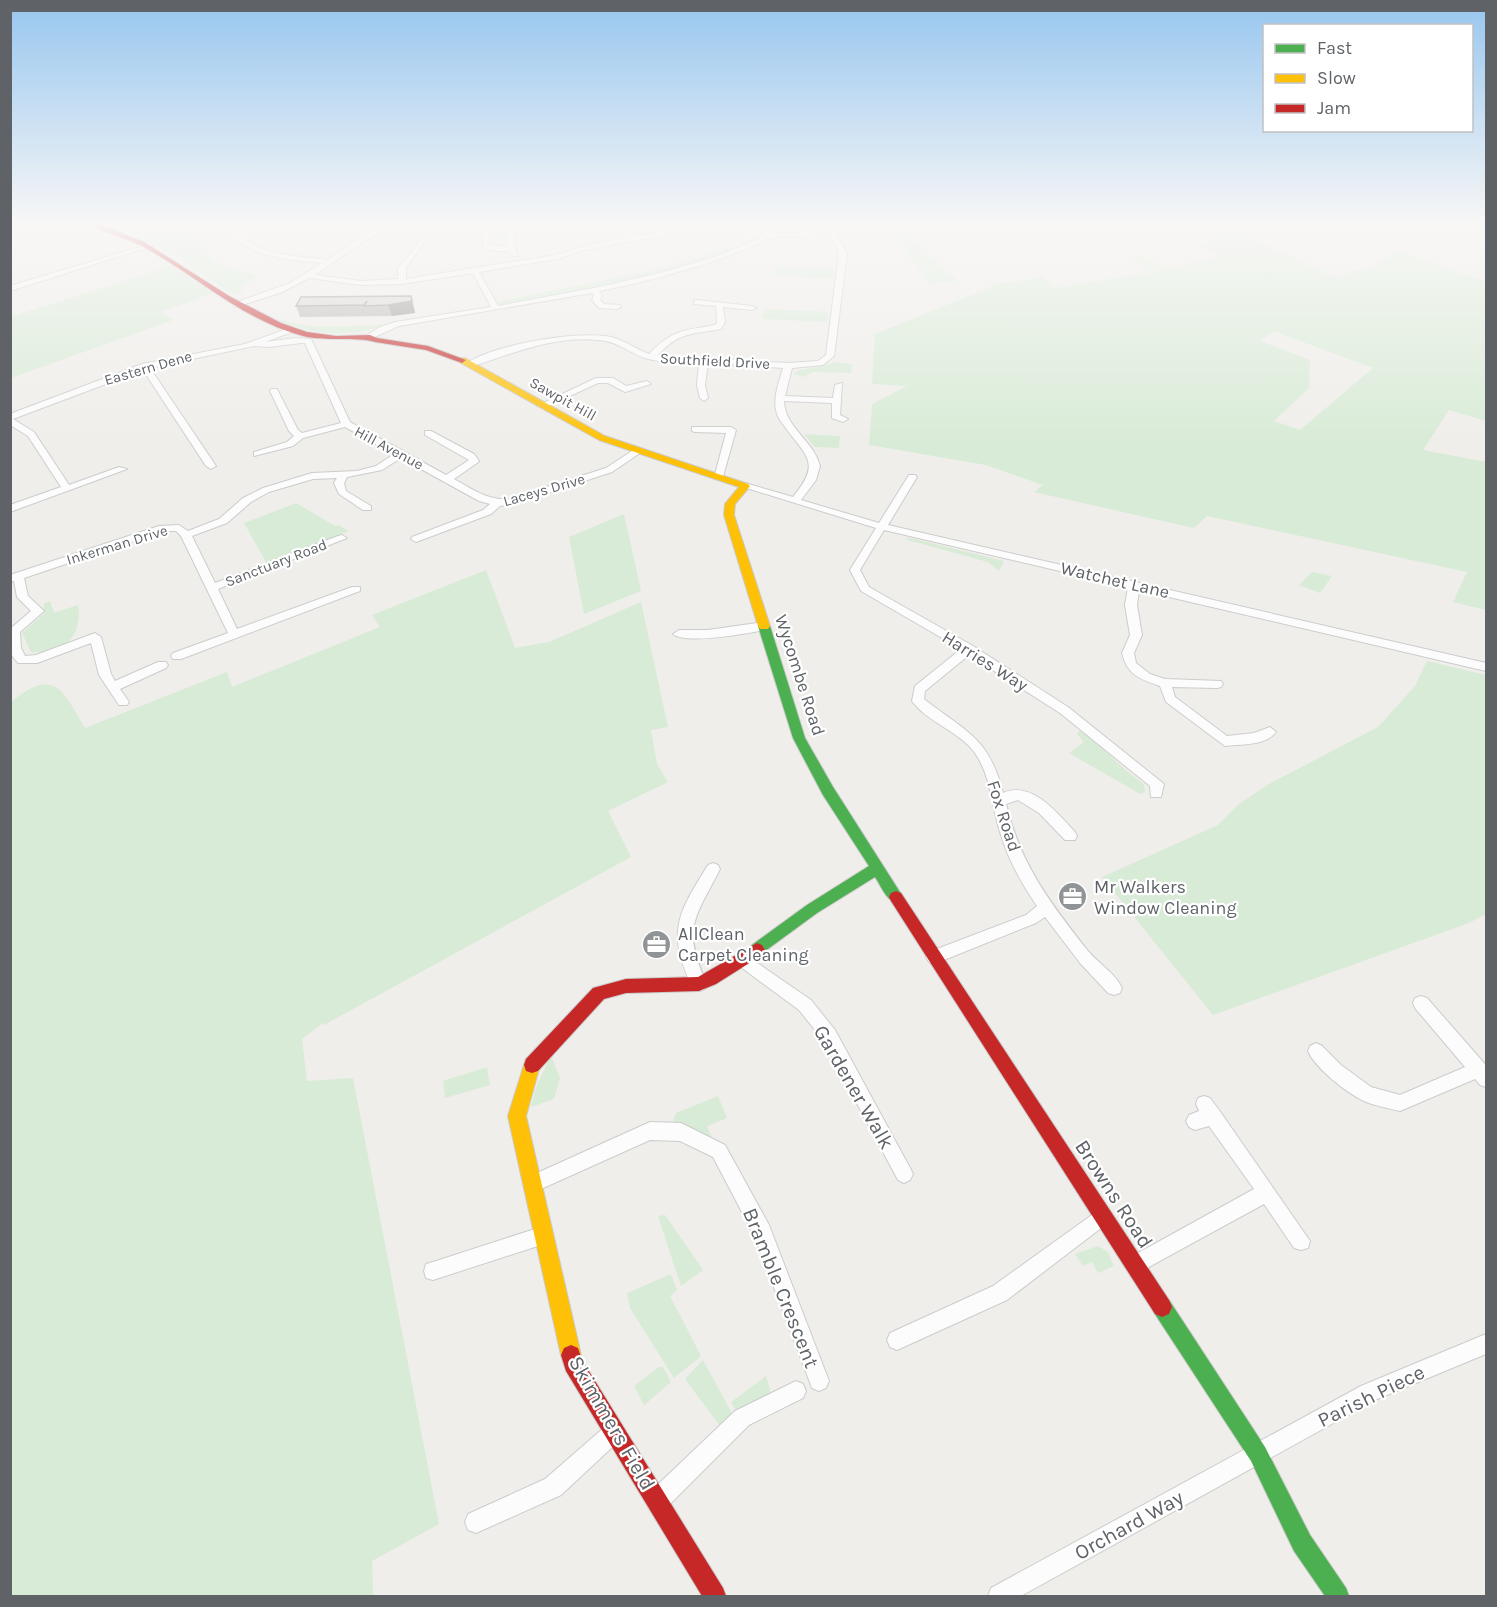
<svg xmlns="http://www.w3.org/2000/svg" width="1497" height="1607" viewBox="0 0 1497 1607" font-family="Karla,sans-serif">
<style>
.green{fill:#d8ebd6;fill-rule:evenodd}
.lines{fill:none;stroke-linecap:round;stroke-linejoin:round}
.street-casing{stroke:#cbcccc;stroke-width:2}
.fast-casing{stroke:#cacacb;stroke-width:2}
.slow-casing{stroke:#cacacb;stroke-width:2}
.jam-casing{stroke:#cacacb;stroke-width:2}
.street{fill:#fdfcfc;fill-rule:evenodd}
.fast{fill:#4caf50;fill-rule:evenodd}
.slow{fill:#ffc107;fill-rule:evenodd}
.jam{fill:#c62828;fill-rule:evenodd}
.wall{fill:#b8b7b5}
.shaded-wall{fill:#969594}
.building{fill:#d6d5d3;stroke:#969594;stroke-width:1.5}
.labels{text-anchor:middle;stroke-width:4.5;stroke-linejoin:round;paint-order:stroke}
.far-street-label{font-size:15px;fill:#5f6368;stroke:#fff}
.street-label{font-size:18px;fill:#5f6368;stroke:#fff}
.poi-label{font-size:18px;fill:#5f6368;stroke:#fff;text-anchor:start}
.near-street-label{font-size:21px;fill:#5f6368;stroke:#fff}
</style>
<rect width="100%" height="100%" fill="#efeeea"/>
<g class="green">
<path d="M145 222H192L203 246 213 262 260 276 239 286 243 291 232 294 177 256 122 231Z"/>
<path d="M492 222H507L508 245 491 244Z"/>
<path d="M1228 227 1339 279 1352 270H1365L1389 257V253L1398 251 1486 282V421L1449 410 1423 450 1486 462V610L1453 602 1467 572 1207 516 1194 528 1034 492 1043 485 986 465 869 445 872 404 907 386 872 384 875 334 1003 282 1006 283 1042 277 1055 288 1151 272 1130 257 1139 254 1166 269 1218 256 1202 247ZM1272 332H1276L1373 368 1300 430 1274 421 1309 388 1310 360 1260 341Z"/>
<path d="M897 232H907L957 281 930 284 911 260Z"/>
<path d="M743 244 746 245C672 278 587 290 507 305L497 304 500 301 655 270Z"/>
<path d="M171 266 214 293 160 312 173 320 11 378 10 317Z"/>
<path d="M776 267 834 269 833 278 774 276Z"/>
<path d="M765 309 828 312 827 322 762 319Z"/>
<path d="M286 319 285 321C319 331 354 324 388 325 348 337 320 336 280 321Z"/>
<path d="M833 362 852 364 851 373 813 372 803 377 793 374C803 366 821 369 833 362Z"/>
<path d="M804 434 840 436 839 448 815 447Z"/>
<path d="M296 503 335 526 338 525 349 531 267 564 244 523Z"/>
<path d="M624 514 641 591 584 614 569 537Z"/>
<path d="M911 538 1004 561 999 571 988 562 904 539Z"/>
<path d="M486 570 515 648 549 642 641 602 668 727 651 730 657 764 668 782 608 811 631 857 324 1025 323 1023 302 1039 307 1081 353 1078 439 1524 372 1561 373 1596H11V702C56 665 63 692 85 728L227 672 232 687 380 627 372 615Z"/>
<path d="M1312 572 1332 576 1320 593 1299 585Z"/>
<path d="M50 601 54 613 78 605C83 637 63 655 31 652L22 633 44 614V603Z"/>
<path d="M1427 661 1486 675V914L1469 923 1213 1015 1102 877 1218 825 1239 804 1269 784 1378 727 1415 686Z"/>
<path d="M1079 731 1084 732 1129 773 1144 784 1145 792 1140 794 1069 753 1084 742 1077 734Z"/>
<path d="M551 1056 560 1078 554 1099 531 1107 536 1087Z"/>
<path d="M484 1068H487L490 1085 445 1098 443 1081Z"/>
<path d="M718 1096 727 1118 707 1126 714 1143 671 1127 676 1113Z"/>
<path d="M665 1215 703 1270 681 1286 658 1216Z"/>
<path d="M1098 1246 1108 1252 1114 1266 1098 1273 1092 1262 1083 1266 1075 1254Z"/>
<path d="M671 1274 677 1290 670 1296 701 1356 674 1378 630 1308 627 1293Z"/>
<path d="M703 1360 735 1419 723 1430 685 1379Z"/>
<path d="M659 1367H663L671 1382 644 1405 634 1386Z"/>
<path d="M766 1376 773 1400 739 1417 731 1402Z"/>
</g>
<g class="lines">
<defs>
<g id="street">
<path d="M234 222H240C241 226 241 232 243 236 254 255 307 257 327 260L363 235 339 231 322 222 369 232 391 222H399L361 243 315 275 361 281 398 279V268L420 242 423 244 406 268V279L556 255 583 246 663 231 682 222H690L665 235 585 250 557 259 479 272 498 306 604 286 664 272 718 256 758 239 775 222H782L771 234 954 222H984L981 224 836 234 847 253 834 356 823 365 792 368 785 396 833 398 835 385 842 383 840 415 848 419 843 422 832 418V403L784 401C785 428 814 441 820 466L816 480 801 500 879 523 909 475H915L917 477 888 525 1486 663V671L1139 590 1137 605 1142 635 1134 653 1136 663 1150 674 1165 679 1221 681 1223 684 1221 687 1217 688 1172 687 1175 697 1227 736 1254 733 1270 727 1276 732C1266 746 1241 744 1225 746L1166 702 1160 686C1140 679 1127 675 1122 653L1130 635 1125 605 1128 587 884 530 860 570 869 587 973 646 1068 707 1164 784 1161 797H1151L1150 786 1060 713 969 655 925 691 924 699C966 732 989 737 1003 793 1032 780 1058 814 1075 832L1077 836 1075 840H1065L1039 813 1018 800 1006 804C1020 864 1051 904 1088 951 1098 963 1115 973 1122 988L1120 993 1114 995 1108 993 1080 963 1045 917 1036 923 934 964 929 962 926 957 929 952 1026 915 1037 906C1021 883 1008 859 1000 832 992 807 991 776 975 753 959 731 927 722 912 701L915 686 961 649 861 591 850 570 876 528 740 486 745 483 793 497C819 465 810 459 787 430 784 425 779 420 777 414 772 400 779 382 783 368L708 363 705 385 708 398 704 401 700 398 697 385 699 363C683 362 664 363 648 359 633 355 621 344 606 341 559 333 514 353 470 367L466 364C491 345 579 330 611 337 624 340 636 349 649 354 673 329 683 331 715 325L717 322 716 306 694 304V300H697L752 306 756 308 752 310 723 307 725 322 721 329C691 335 680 331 658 355L788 363 818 361 826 355 839 253 830 234 767 238 763 242C710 265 655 280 599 291L602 295 600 300 604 304 620 305 621 307 617 309 599 308 592 300 594 295 592 293 399 326 370 339H367V335L380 327 395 322 491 307 473 273 402 284 361 285 309 278 280 293 235 307V303L290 283 322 263C300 261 248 258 237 236 234 232 234 226 234 222Z"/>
<path d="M484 222H490L489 245 507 247V222H513L515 249 518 256H512L509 251H494L483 247Z"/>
<path d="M568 222H574L579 228 574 229Z"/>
<path d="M760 222H766C762 232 752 242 741 241V239L753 231Z"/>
<path d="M146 245 152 246 10 291V286Z"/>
<path d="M289 328 293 330 292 332 265 342 295 338 311 339 350 422 446 475 469 460 425 435V431H431L474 454 479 461 477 463 454 479C472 489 488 501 509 499L606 468 635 449 643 451 612 472 514 504 500 506 491 514 416 542 411 539 412 537 483 510 490 504 479 501 401 458 382 470 347 477 344 483 346 491 371 506V510H363L339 494 334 483 337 478 313 479 269 492 251 502 227 523 192 536 215 583 338 536 342 535 347 538 218 589 237 629 352 587H360V591L181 659H173L171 656 173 653 228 633 181 536 176 531H164L24 578 28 596 44 611 20 632 21 648 25 656 36 655 95 633 101 637 111 674 115 681 158 662H166L168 665 166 668 120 689 129 702 127 705H119L99 675 91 643 37 663H18L10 653V629L31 611 17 597 14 581 10 582V575L159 526 179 525 188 531 219 519 243 498 263 488 312 473 357 471 376 466 394 454 345 427 303 438 293 446 254 456V452L287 442 294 436 289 431 270 391 271 389H277L298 430 302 433 341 423 305 343H301L269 347 254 346 150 368 216 466 211 469 206 466 143 370 13 419 34 432 69 485 119 467 127 469 10 512V505L61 487 28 436 10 425V414L142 364 245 344Z"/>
<path d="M596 378H613L626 386 647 381 651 384 625 392 608 383H598L544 408 537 406Z"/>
<path d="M692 427H731L736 430 722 480 714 478 726 433 695 432 692 431Z"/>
<path d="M764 622 770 626 768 629C751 633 685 645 673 634L679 630H708Z"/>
<path d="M713 863 718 865 720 869C695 919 681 927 707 984L705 989 699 991 693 989C667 932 676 916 708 865Z"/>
<path d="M743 953 811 1000 835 1030 910 1168 913 1174 910 1180 904 1183 898 1180 823 1040 799 1010 738 965 735 960 738 955Z"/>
<path d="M1421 996 1427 998 1484 1063 1486 1067V1087L1480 1085 1475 1079 1400 1111C1388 1108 1375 1106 1364 1101 1347 1093 1315 1068 1308 1051L1310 1046 1316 1043 1322 1046 1341 1065 1371 1087 1400 1095 1465 1067 1415 1008 1413 1003 1415 998Z"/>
<path d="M1204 1096 1210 1098 1219 1110 1310 1241 1308 1248 1301 1250 1294 1248 1264 1204 1136 1274 1129 1272 1127 1265 1129 1258 1254 1189 1209 1126 1195 1130 1189 1127 1186 1121 1189 1115 1199 1111 1196 1104 1198 1098Z"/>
<path d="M650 1122 681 1123 725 1145 769 1225 829 1381 826 1388 819 1391 812 1388 755 1237 713 1157 680 1141 650 1140 532 1193 526 1190 523 1184 526 1178Z"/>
<path d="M1103 1207 1109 1210 1112 1216 1109 1222 1007 1300 897 1350 890 1347 887 1340 890 1333 993 1286Z"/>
<path d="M544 1226 551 1228 553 1235 551 1242 544 1244 433 1280 426 1278 424 1271 426 1264 433 1262Z"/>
<path d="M1486 1334V1354L1375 1400 1021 1596H988L991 1588 1361 1386Z"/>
<path d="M796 1381 803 1384 806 1391 803 1398 749 1425 665 1509 657 1512 649 1509 646 1501 649 1493 735 1411Z"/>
<path d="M614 1422 621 1425 624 1432 621 1439 561 1495 476 1533 468 1530 465 1522 468 1514 545 1479 607 1425Z"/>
</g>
<g id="fast">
<path d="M764 622 770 626 805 738 833 787 903 897 901 901C888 906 882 887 875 877L817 913 757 957 752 955 749 950 752 945 807 905 869 866 823 795 793 738 758 626Z"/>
<path d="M1162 1297 1169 1300 1265 1447 1310 1535 1346 1588 1349 1596H1325L1294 1551 1251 1461 1155 1314 1152 1307 1155 1300Z"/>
</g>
<g id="slow">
<path d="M459 358H465L605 436 748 484 750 486 735 504 734 515 770 626 768 629H760L758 626 724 515 725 504 739 487 599 440 459 362Z"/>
<path d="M532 1057 538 1059 540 1065 526 1116 581 1355 578 1362 571 1365 564 1362 561 1355 508 1116 524 1065 526 1059Z"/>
</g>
<g id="jam">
<path d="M86 222H94L144 242 229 296 281 323 307 332 336 336 370 335 377 338 428 346 466 360 462 363 426 350 375 342C356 336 326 342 303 336 240 319 195 274 140 245 123 236 100 233 86 222Z"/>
<path d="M896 891 901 893 1169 1300 1172 1307 1169 1314 1162 1317 1155 1314 891 901 889 897 891 893Z"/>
<path d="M757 943 762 945 765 950 762 955 716 984 699 991 626 993 604 999 538 1071 532 1073 526 1071 524 1065 526 1059 593 988 626 979 698 977Z"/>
<path d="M571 1345 578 1348 582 1360 723 1588 726 1596H702L566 1371 561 1355 564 1348Z"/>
</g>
</defs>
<use href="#street" class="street-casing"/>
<use href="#fast" class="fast-casing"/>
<use href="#slow" class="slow-casing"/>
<use href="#jam" class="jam-casing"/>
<use href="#street" class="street"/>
<use href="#fast" class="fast"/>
<use href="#slow" class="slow"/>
<use href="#jam" class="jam"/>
</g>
<path class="wall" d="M411 296 415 313 392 316 300 317 296 306Z"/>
<path class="shaded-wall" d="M411 296 415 313 392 316 388 305Z"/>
<path class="building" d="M411 296 412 301 388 305 364 306 367 301 364 305 296 306 301 297Z"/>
<linearGradient id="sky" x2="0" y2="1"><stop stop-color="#97c6ef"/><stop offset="0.5" stop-color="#f8f7f6"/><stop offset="1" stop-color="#f8f7f6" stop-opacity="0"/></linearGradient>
<rect width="1497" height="447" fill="url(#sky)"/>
<defs>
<symbol id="office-disc" viewBox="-11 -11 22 22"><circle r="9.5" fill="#919496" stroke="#fff"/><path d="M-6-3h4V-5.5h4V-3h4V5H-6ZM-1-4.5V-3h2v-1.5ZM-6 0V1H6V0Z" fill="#fff"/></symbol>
</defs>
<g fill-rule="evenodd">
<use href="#office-disc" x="1056" y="880" width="33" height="33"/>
<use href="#office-disc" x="640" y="928" width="33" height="33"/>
</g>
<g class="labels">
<g class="far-street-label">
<text transform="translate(715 361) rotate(3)" y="5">Southfield Drive</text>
<text transform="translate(148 368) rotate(-16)" y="5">Eastern Dene</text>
<text transform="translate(563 399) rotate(29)" y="5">Sawpit Hill</text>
<text transform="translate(389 448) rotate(28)" y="5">Hill Avenue</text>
<text transform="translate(544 490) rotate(-16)" y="5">Laceys Drive</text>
<text transform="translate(117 545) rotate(-17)" y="5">Inkerman Drive</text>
<text transform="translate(276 563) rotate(-21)" y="5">Sanctuary Road</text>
</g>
<g class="street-label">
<text transform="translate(1115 580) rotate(13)" y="6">Watchet Lane</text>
<text transform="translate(985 661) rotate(32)" y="6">Harries Way</text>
<text transform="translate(800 675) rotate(72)" y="6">Wycombe Road</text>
<text transform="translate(1004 816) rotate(72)" y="6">Fox Road</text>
</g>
<g class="poi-label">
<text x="1094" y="893">Mr Walkers<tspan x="1094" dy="21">Window Cleaning</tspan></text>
<text x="678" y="940">AllClean<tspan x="678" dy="21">Carpet Cleaning</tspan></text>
</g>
<g class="near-street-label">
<text transform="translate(854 1087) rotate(60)" y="7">Gardener Walk</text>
<text transform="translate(1114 1194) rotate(57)" y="7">Browns Road</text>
<text transform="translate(781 1288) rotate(68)" y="7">Bramble Crescent</text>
<text transform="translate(1371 1396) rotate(-26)" y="7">Parish Piece</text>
<text transform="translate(612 1423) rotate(60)" y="7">Skimmers Field</text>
<text transform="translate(1129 1525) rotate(-29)" y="7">Orchard Way</text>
</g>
</g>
<rect width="1497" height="1607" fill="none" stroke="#5f6368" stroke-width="24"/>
<rect x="1263" y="24" width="210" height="108" fill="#ffffff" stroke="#bfc1c3" stroke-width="1.5"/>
<rect x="1275" y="44" width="30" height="9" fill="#4caf50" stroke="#bfc1c3" stroke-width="1.5"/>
<text x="1317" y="54" font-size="18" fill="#5f6368">Fast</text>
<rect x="1275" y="74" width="30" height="9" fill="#ffc107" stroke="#bfc1c3" stroke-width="1.5"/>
<text x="1317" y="84" font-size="18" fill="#5f6368">Slow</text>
<rect x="1275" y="104" width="30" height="9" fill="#c62828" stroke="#bfc1c3" stroke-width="1.5"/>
<text x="1317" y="114" font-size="18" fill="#5f6368">Jam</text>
</svg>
